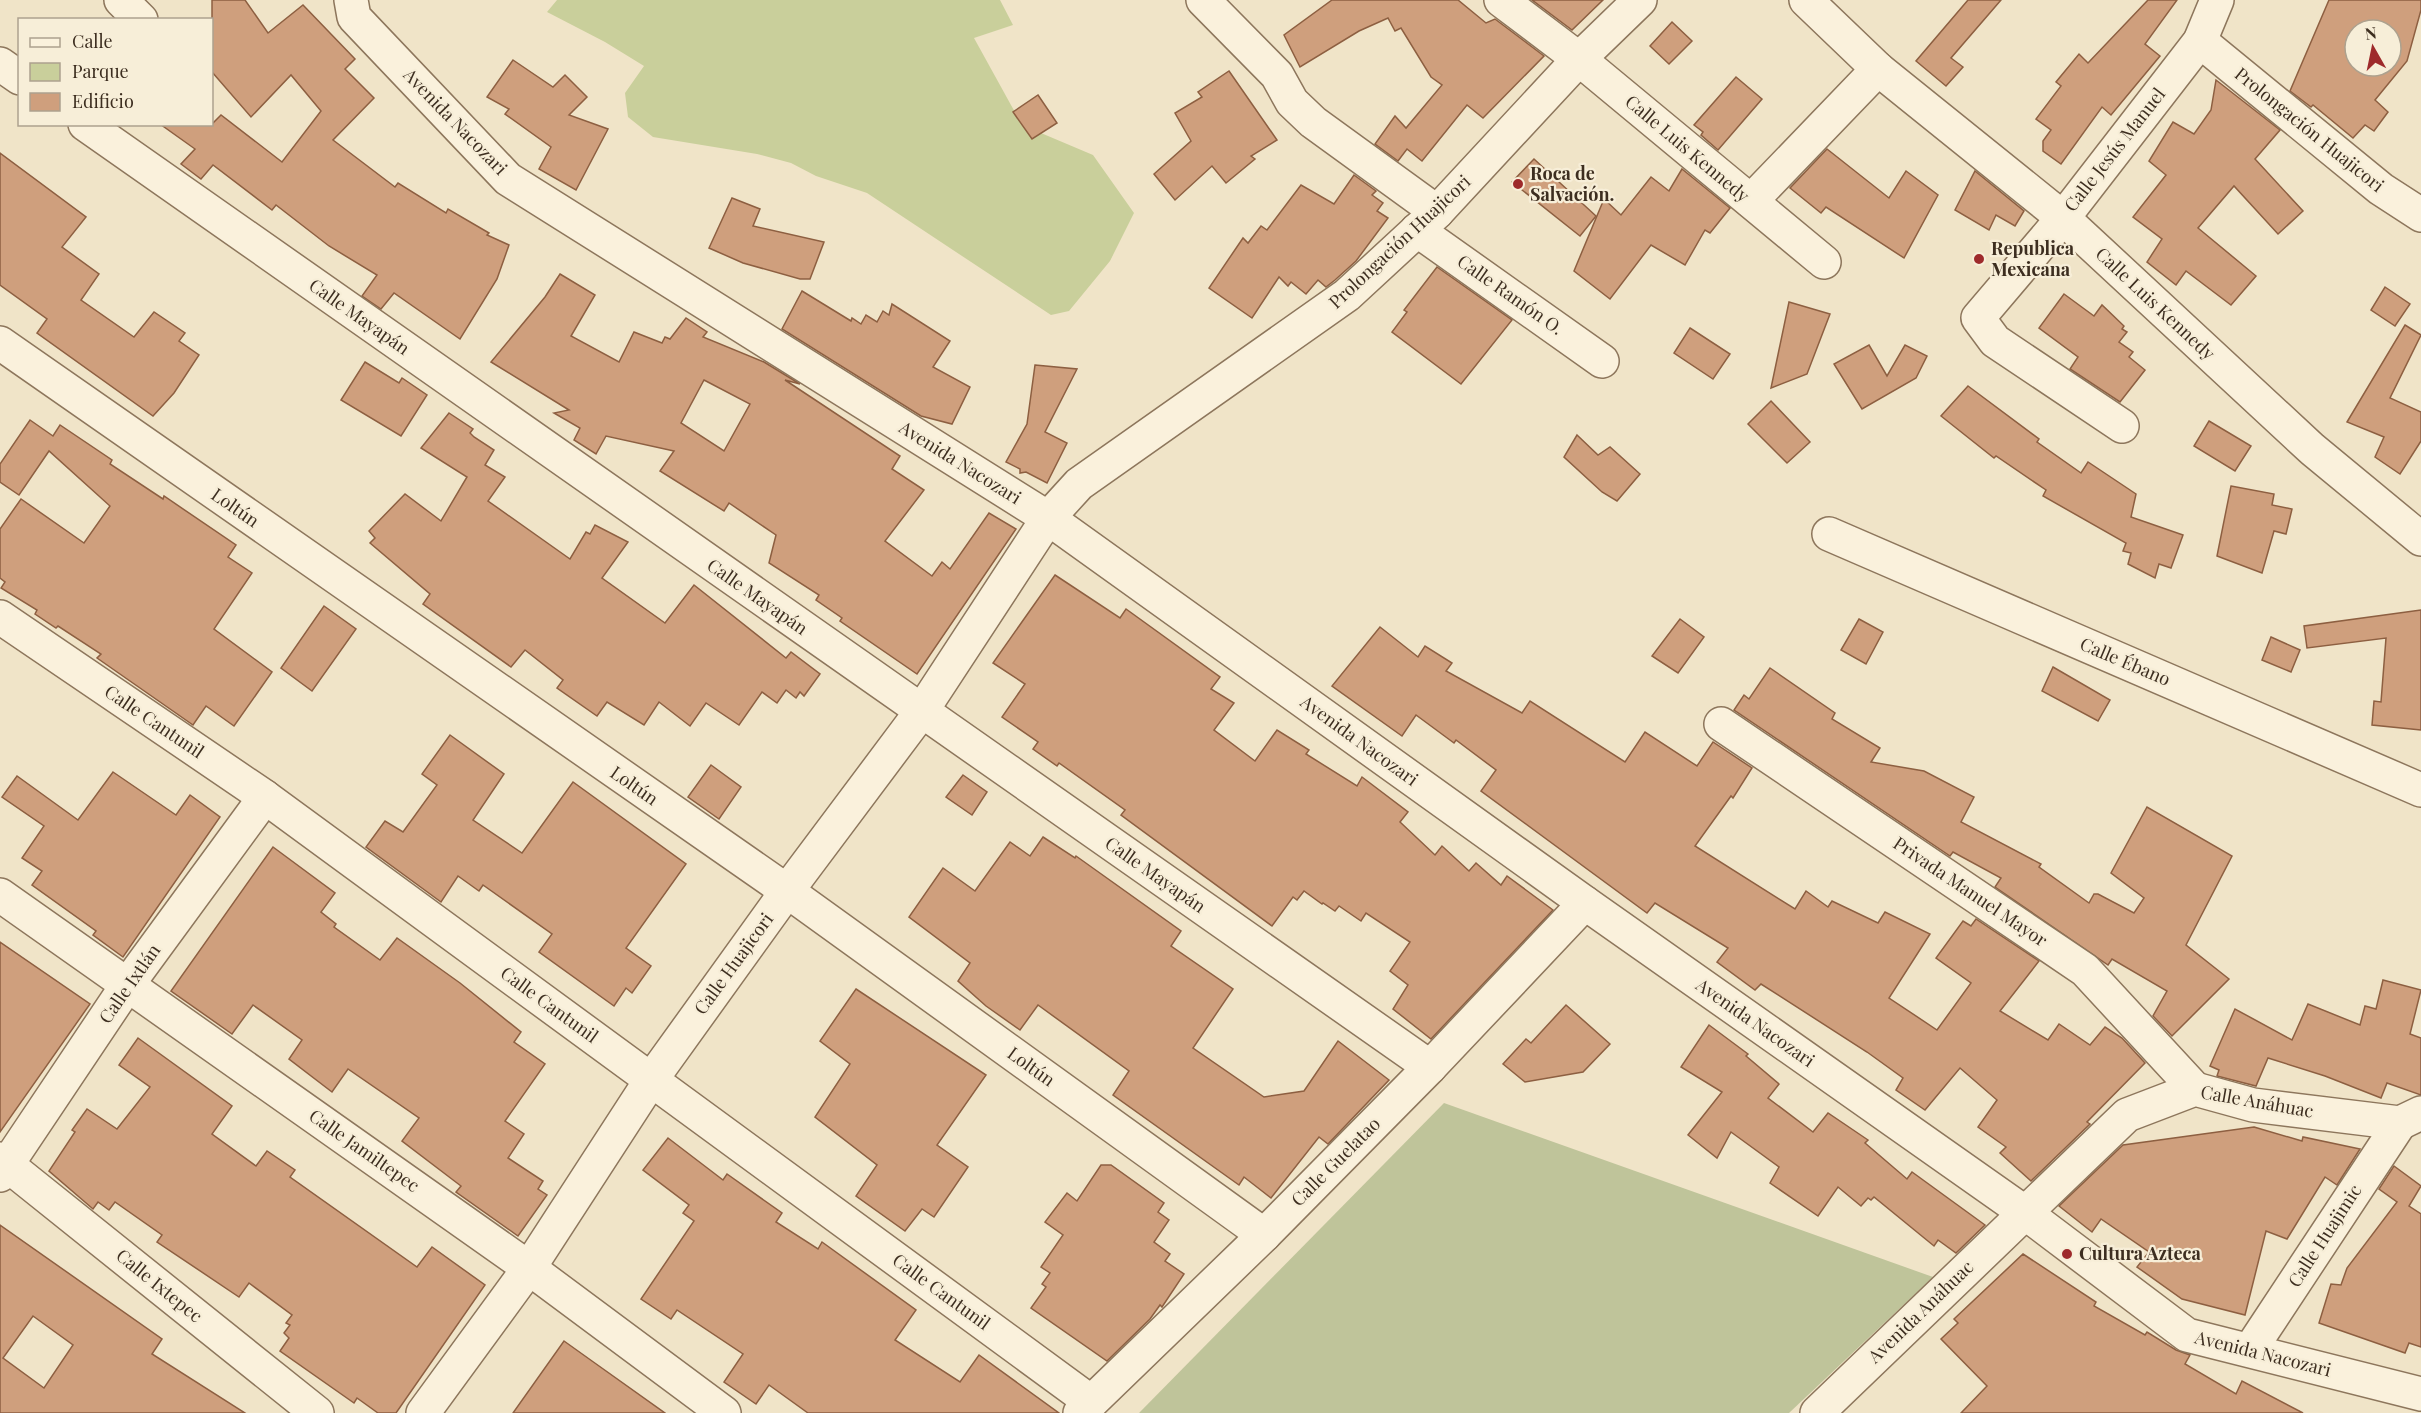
<svg xmlns="http://www.w3.org/2000/svg" width="2421" height="1413" viewBox="0 0 2421 1413" font-family="'Playfair Display',serif">
<style>
.green{fill:#c9cf9b}
.cemetery{fill:#bfc49a}
.building{fill:#cf9f7d;stroke:#8d5f41;stroke-width:1.5;fill-rule:evenodd}
.lines{fill:none;stroke-linecap:round;stroke-linejoin:round}
.minor-casing{stroke:#8d765c;stroke-width:36}
.minor{stroke:#faf1dc;stroke-width:33}
.poi-dot{fill:#9e2a2b;stroke:#f7eed8;stroke-width:2}
.labels{text-anchor:middle;stroke-width:4.5;stroke-linejoin:round;paint-order:stroke}
.street-label{font-size:18px;fill:#3d2e20;stroke:#f7eed8}
.poi-label{font-size:18px;font-weight:bold;fill:#3d2e20;stroke:#f7eed8;text-anchor:start}
</style>
<rect width="100%" height="100%" fill="#f0e4c8"/>
<path class="green" d="M557 0H1000L1013 25 974 38 1022 125 1093 155 1134 213 1110 261 1069 311 1051 315 867 193 816 176 791 163 757 154 653 137 628 117 625 93 644 66 605 42 547 12Z"/>
<path class="cemetery" d="M1444 1103 1933 1277 1789 1413H1139Z"/>
<g class="building">
<path d="M212 0H245L268 33 303 5 355 59 345 69 374 98 333 140 395 187 398 183 446 213 448 209 489 233 487 235 509 245 497 279 460 339 394 293 381 309 362 296 377 275 329 246 276 205 272 210 213 165 201 179 181 164 195 149 160 124H212L221 115 282 162 321 111 291 75 251 117 212 72Z"/>
<path d="M1332 0H1458L1486 23 1495 19 1544 56 1483 118 1467 105 1422 161 1407 149 1398 161 1375 144 1395 116 1406 128 1442 85 1431 77 1401 28 1395 31 1388 18 1359 31 1300 67 1284 35Z"/>
<path d="M1532 0H1603L1572 30Z"/>
<path d="M1968 0H2001L1951 58 1963 67 1946 86 1916 61Z"/>
<path d="M2148 0H2177L2145 44 2160 56 2111 115 2102 107 2061 164 2043 151V141L2051 130 2036 119 2061 86 2056 82 2079 54 2088 63Z"/>
<path d="M2329 0H2421V10L2407 61 2375 100 2388 112 2374 131 2365 125 2353 138 2313 105 2311 107 2290 91ZM2355 30H2391V66H2355Z"/>
<path d="M1672 22 1692 41 1669 64 1650 46Z"/>
<path d="M513 60 553 87 565 75 587 97 569 115 608 129 576 190 539 169 551 147 505 114 509 109 487 97Z"/>
<path d="M1229 71 1277 140 1251 156 1255 159 1226 183 1212 166 1175 200 1154 174 1191 141 1175 113 1202 97 1198 92Z"/>
<path d="M1736 77 1762 99 1718 150 1701 135 1703 132 1694 125Z"/>
<path d="M2216 80 2280 130 2255 159 2303 211 2278 234 2234 186 2198 228 2256 276 2231 305 2186 271 2176 285 2147 262 2162 239 2133 217 2166 175 2149 161 2173 122 2194 134 2211 110Z"/>
<path d="M1038 95 1057 123 1032 139 1013 112Z"/>
<path d="M1827 149 1889 198 1906 171 1938 195 1904 258 1826 207 1821 213 1790 188Z"/>
<path d="M0 153 86 217 62 247 99 274 81 300 134 337 154 312 185 333 179 341 199 355 174 393 153 416 37 333 47 319 0 285Z"/>
<path d="M1534 159 1596 216 1580 236 1512 182Z"/>
<path d="M1682 169 1730 208 1710 233 1705 230 1685 265 1651 245 1610 299 1574 271 1604 199 1621 215 1651 177 1669 191Z"/>
<path d="M1975 171 2024 211 2015 226 1996 215 1989 230 1955 210Z"/>
<path d="M1354 175 1376 191 1372 195 1383 203 1377 211 1388 218 1356 261 1335 280 1326 287 1318 280 1306 294 1291 282 1288 286 1279 277 1252 318 1209 288 1243 238 1248 243 1261 226 1267 230 1301 185 1334 204Z"/>
<path d="M732 198 760 209 753 226 824 242 810 279H800L743 263 709 248Z"/>
<path d="M1437 267 1512 320 1461 384 1392 332 1407 312 1404 310Z"/>
<path d="M560 274 595 295 571 336 619 362 634 332 662 343 665 337 670 339 686 318 707 332 703 337 764 362 800 384 785 380 900 456 892 469 924 490 885 541 932 576 942 562 950 569 989 513 1016 529 917 674 840 621 842 618 816 600 819 595 769 563 776 535 729 503 724 511 660 471 674 451 606 436 596 454 574 440 580 428 554 413 569 410 491 362 545 297ZM704 380 750 404 724 451 681 423Z"/>
<path d="M2385 287 2410 304 2395 326 2371 310Z"/>
<path d="M802 291 851 321 852 318 861 324 866 315 877 322 883 311 889 315 892 304 950 341 933 367 970 387 952 424 921 416 782 329Z"/>
<path d="M2064 294 2094 316 2102 305 2124 326 2122 329 2127 332 2119 342 2133 352 2129 357 2145 370 2120 402 2070 369 2078 357 2039 328Z"/>
<path d="M1789 302 1830 314 1807 374 1771 388Z"/>
<path d="M2405 325 2421 335 2390 398 2421 412V441L2400 474 2375 457 2384 437 2347 422Z"/>
<path d="M1690 328 1730 354 1713 379 1674 353Z"/>
<path d="M1869 345 1887 376 1905 345 1927 356 1916 378 1862 409 1834 364Z"/>
<path d="M365 362 399 383 402 378 427 395 401 436 341 400Z"/>
<path d="M1035 365 1077 369 1045 432 1067 443 1047 483 1026 472 1020 473V469L1006 462 1027 424Z"/>
<path d="M1968 386 2039 439 2037 442 2081 473 2088 462 2136 494 2131 517 2183 535 2171 568 2159 564 2155 578 2128 564 2131 553 2123 551 2126 543 2043 496 2046 490 1996 456 1994 458 1941 416Z"/>
<path d="M1771 401 1810 442 1787 463 1748 424Z"/>
<path d="M449 413 473 429 470 433 474 437 494 450 485 465 505 477 488 501 570 559 586 532 590 534 595 525 628 542 602 578 665 623 694 585 786 658 791 652 820 674 804 696 800 692 796 698 786 690 777 703 762 692 739 725 706 703 690 726 659 702 644 725 607 702 597 716 557 688 563 680 525 650 511 667 423 604 430 594 370 543 375 538 369 531 405 494 441 521 467 477 421 448Z"/>
<path d="M30 420 53 436 60 425 112 460 110 464 163 499 164 496 236 545 228 557 252 573 214 629 272 672 234 726 206 706 193 725 97 658 101 654 58 626 56 628 35 614 37 610 1 588 5 582 0 578V529L21 499 84 543 110 506 49 451 19 495 0 482V464Z"/>
<path d="M2209 421 2251 446 2235 471 2194 446Z"/>
<path d="M1577 435 1598 455 1610 447 1640 474 1617 501 1602 492 1564 457Z"/>
<path d="M2231 486 2274 494 2272 505 2292 509 2286 534 2274 531 2262 573 2217 556Z"/>
<path d="M1055 575 1120 618 1126 609 1220 677 1211 689 1234 703 1214 730 1255 761 1277 730 1309 750 1306 754 1357 786 1362 777 1408 812 1400 822 1435 855 1442 846 1469 871 1476 863 1501 885 1507 876 1553 910 1431 1039 1393 1009 1408 985 1390 971 1410 942 1366 913 1361 921 1339 906 1335 911 1323 903 1322 904 1304 891 1297 900 1293 897 1272 926 1121 815 1125 810 1059 763 1057 766 1033 749 1038 742 1002 717 1025 684 993 663Z"/>
<path d="M324 606 356 629 312 691 281 668Z"/>
<path d="M2421 610V730L2372 725 2374 701 2381 702 2386 638 2307 648 2304 626Z"/>
<path d="M1680 619 1704 637 1678 673 1652 656Z"/>
<path d="M1859 619 1883 632 1866 664 1841 650Z"/>
<path d="M1380 627 1418 657 1425 646 1452 663 1446 671 1522 713 1530 701 1625 762 1645 732 1697 766 1713 742 1752 768 1733 798 1731 796 1695 846 1795 909 1806 891 1828 907 1832 901 1878 923 1885 912 1930 934 1889 998 1937 1030 1971 983 1936 958 1963 921 1971 926 1976 919 2039 961 2000 1011 2048 1040 2059 1024 2090 1045 2105 1027 2122 1038 2145 1063 2087 1122 2090 1124 2031 1181 2000 1153 2006 1147 1978 1127 1997 1100 1960 1068 1925 1110 1896 1090 1903 1078 1867 1052 1761 984 1755 990 1717 962 1728 948 1655 903 1647 913 1481 791 1496 770 1456 740 1454 743 1416 715 1402 736 1332 686Z"/>
<path d="M2271 637 2300 650 2291 672 2262 660Z"/>
<path d="M2053 667 2110 700 2098 721 2042 691Z"/>
<path d="M1770 668 1835 713 1832 719 1880 748 1871 762 1924 771 1974 797 1961 822 2041 864 2039 867 2089 903 2094 894H2098L2134 913 2144 898 2111 873 2147 807 2232 856 2186 945 2229 979 2172 1036 2153 1016 2167 991 2112 959 2108 965 1995 887 2001 878 1953 852 1950 856 1734 710 1744 695 1749 699Z"/>
<path d="M450 735 504 774 473 820 522 853 573 782 686 864 626 948 651 966 632 993 626 988 614 1006 539 952 552 934 483 885 479 891 458 876 441 902 366 847 385 821 403 832 437 785 422 774Z"/>
<path d="M711 765 741 787 719 819 688 797Z"/>
<path d="M113 772 176 815 190 795 220 817 123 957 93 935 96 931 32 885 42 871 22 858 44 826 2 797 17 776 78 820Z"/>
<path d="M963 775 987 792 972 815 946 797Z"/>
<path d="M1043 837 1075 858 1076 856 1181 931 1171 946 1233 989 1193 1048 1264 1097 1304 1091 1338 1041 1389 1080 1328 1144 1319 1137 1271 1198 1244 1177 1239 1185 1113 1095 1129 1071 1038 1005 1020 1030 986 1006 958 981 970 963 909 917 943 868 975 891 1010 842 1030 856Z"/>
<path d="M273 847 335 893 321 912 336 924 334 927 380 960 397 938 460 983 521 1032 514 1042 545 1064 505 1121 524 1134 508 1158 543 1181 538 1189 547 1195 518 1236 456 1192 461 1186 402 1141 419 1118 348 1069 332 1092 289 1059 302 1040 253 1005 232 1034 171 991Z"/>
<path d="M0 942 90 1004 0 1132Z"/>
<path d="M2383 980 2421 990 2410 1034 2421 1038V1095L2387 1083 2381 1098 2325 1076 2268 1058 2256 1086 2217 1076 2219 1070 2210 1066 2235 1009 2292 1040 2308 1004 2360 1025 2365 1006 2376 1009Z"/>
<path d="M856 989 986 1075 937 1145 968 1167 934 1217 922 1209 905 1231 856 1196 877 1165 815 1117 850 1064 820 1041Z"/>
<path d="M1566 1005 1610 1044 1583 1072 1525 1082 1503 1064 1526 1039 1531 1043Z"/>
<path d="M1709 1025 1748 1054 1746 1056 1779 1084 1768 1098 1813 1132 1828 1113 1868 1140 1865 1143 1907 1179 1912 1172 1985 1225 1956 1253 1938 1240 1934 1246 1874 1197 1871 1200 1868 1198 1861 1206 1838 1187 1818 1216 1770 1183 1779 1167 1731 1132 1717 1158 1688 1135 1722 1092 1681 1067Z"/>
<path d="M138 1038 232 1106 212 1134 256 1166 267 1151 295 1170 290 1177 417 1267 432 1247 485 1285 396 1413H378L357 1398 354 1403 280 1351 289 1338 284 1333 290 1325 286 1323 292 1315 249 1283 239 1297 157 1242 162 1235 115 1202 109 1210 98 1202 93 1209 49 1171 75 1132 72 1130 87 1109 117 1129 150 1087 119 1065Z"/>
<path d="M2254 1127 2302 1141 2303 1137 2360 1149 2337 1185 2325 1177 2287 1239 2266 1231 2245 1315 2182 1299 2137 1267 2149 1252 2101 1219 2092 1232 2059 1206 2123 1145Z"/>
<path d="M668 1138 723 1180 727 1174 782 1213 776 1222 818 1249 822 1242 916 1310 895 1340 960 1382 979 1355 1059 1413H808L769 1385 756 1404 724 1382 743 1354 677 1310 671 1319 641 1299 694 1221 683 1213 689 1205 643 1170Z"/>
<path d="M1101 1165H1111L1164 1203 1158 1212 1169 1220 1154 1242 1170 1254 1165 1261 1184 1274 1162 1307 1160 1305 1150 1319 1107 1361 1031 1308 1046 1287 1042 1284 1050 1273 1041 1267 1063 1235 1045 1222 1067 1193 1077 1201Z"/>
<path d="M2394 1166 2421 1186 2409 1206 2421 1214V1347L2409 1343 2405 1353 2319 1323 2331 1284 2341 1285 2347 1268 2397 1202 2379 1189Z"/>
<path d="M0 1225 162 1339 152 1354 245 1413H0ZM33 1316 73 1345 44 1388 3 1358Z"/>
<path d="M2023 1254 2096 1302 2094 1306 2145 1335 2147 1332 2176 1350 2190 1355 2185 1364 2236 1394 2242 1381 2303 1413H1961L1987 1386 1941 1339 1958 1323 1954 1319Z"/>
<path d="M564 1341 592 1361 665 1413H513Z"/>
</g>
<g class="lines">
<defs>
<g id="minor">
<path d="M121 0 141 20"/>
<path d="M351 0 354 17 508 179 1048 518 1585 903 2024 1212 2187 1335 2421 1394"/>
<path d="M1203 0 1277 75 1292 102 1313 122 1437 212"/>
<path d="M1501 0 1579 59 1824 262"/>
<path d="M1806 0 1878 69 2063 218 2312 449 2421 539"/>
<path d="M2200 41 2381 189 2421 215"/>
<path d="M0 64 20 78"/>
<path d="M85 124 1430 1067"/>
<path d="M1751 201 1878 69"/>
<path d="M1417 230 1602 361"/>
<path d="M0 343 787 891 1264 1235"/>
<path d="M2122 426 1995 341 1978 318 2063 218 2200 41 2217 0"/>
<path d="M1829 534 2421 790"/>
<path d="M0 617 265 797 1091 1402"/>
<path d="M1721 724 2085 970 2195 1089"/>
<path d="M0 895 529 1268 724 1413"/>
<path d="M0 1159 317 1413"/>
<path d="M0 1175 128 984 265 797"/>
<path d="M2250 1350 2400 1123"/>
<path d="M423 1413 529 1268 651 1080 787 891 921 712 1048 518 1079 484 1347 295 1437 212 1579 59 1640 0"/>
<path d="M1080 1413 1264 1235 1430 1067 1585 903"/>
<path d="M1817 1413 2127 1115 2195 1089 2253 1105 2400 1123 2421 1113"/>
</g>
</defs>
<use href="#minor" class="minor-casing"/>
<use href="#minor" class="minor"/>
</g>
<g class="poi-dot">
<circle cx="1518" cy="184" r="6"/>
<circle cx="1979" cy="259" r="6"/>
<circle cx="2067" cy="1254" r="6"/>
</g>
<g class="labels">
<g class="street-label">
<text transform="translate(455 122) rotate(46)" y="6">Avenida Nacozari</text>
<text transform="translate(2309 130) rotate(39)" y="6">Prolongación Huajicori</text>
<text transform="translate(1687 149) rotate(40)" y="6">Calle Luis Kennedy</text>
<text transform="translate(2115 150) rotate(-52)" y="6">Calle Jesús Manuel</text>
<text transform="translate(1400 242) rotate(-43)" y="6">Prolongación Huajicori</text>
<text transform="translate(1510 295) rotate(35)" y="6">Calle Ramón O.</text>
<text transform="translate(2155 304) rotate(43)" y="6">Calle Luis Kennedy</text>
<text transform="translate(359 317) rotate(35)" y="6">Calle Mayapán</text>
<text transform="translate(960 463) rotate(32)" y="6">Avenida Nacozari</text>
<text transform="translate(235 508) rotate(35)" y="6">Loltún</text>
<text transform="translate(757 597) rotate(35)" y="6">Calle Mayapán</text>
<text transform="translate(2125 662) rotate(23)" y="6">Calle Ébano</text>
<text transform="translate(154 722) rotate(34)" y="6">Calle Cantunil</text>
<text transform="translate(1359 741) rotate(36)" y="6">Avenida Nacozari</text>
<text transform="translate(634 786) rotate(35)" y="6">Loltún</text>
<text transform="translate(1155 875) rotate(35)" y="6">Calle Mayapán</text>
<text transform="translate(1970 892) rotate(34)" y="6">Privada Manuel Mayor</text>
<text transform="translate(734 964) rotate(-54)" y="6">Calle Huajicori</text>
<text transform="translate(130 984) rotate(-55)" y="6">Calle Ixtlán</text>
<text transform="translate(549 1005) rotate(36)" y="6">Calle Cantunil</text>
<text transform="translate(1755 1023) rotate(35)" y="6">Avenida Nacozari</text>
<text transform="translate(1031 1067) rotate(36)" y="6">Loltún</text>
<text transform="translate(2257 1102) rotate(10)" y="6">Calle Anáhuac</text>
<text transform="translate(364 1151) rotate(35)" y="6">Calle Jamiltepec</text>
<text transform="translate(1336 1162) rotate(-45)" y="6">Calle Guelatao</text>
<text transform="translate(2325 1236) rotate(-57)" y="6">Calle Huajimic</text>
<text transform="translate(159 1286) rotate(39)" y="6">Calle Ixtepec</text>
<text transform="translate(941 1292) rotate(36)" y="6">Calle Cantunil</text>
<text transform="translate(1921 1312) rotate(-44)" y="6">Avenida Anáhuac</text>
<text transform="translate(2263 1354) rotate(14)" y="6">Avenida Nacozari</text>
</g>
<g class="poi-label">
<text x="1530" y="180">Roca de<tspan x="1530" dy="21">Salvación.</tspan></text>
<text x="1991" y="255">Republica<tspan x="1991" dy="21">Mexicana</tspan></text>
<text x="2079" y="1260">Cultura Azteca</text>
</g>
</g>
<rect x="18" y="18" width="195" height="108" fill="#f7eed8" stroke="#ada18e" stroke-width="1.5"/>
<rect x="30" y="38" width="30" height="9" fill="#faf1dc" stroke="#ada18e" stroke-width="1.5"/>
<text x="72" y="48" font-size="18" fill="#3d2e20">Calle</text>
<rect x="30" y="63" width="30" height="18" fill="#c9cf9b" stroke="#ada18e" stroke-width="1.5"/>
<text x="72" y="78" font-size="18" fill="#3d2e20">Parque</text>
<rect x="30" y="93" width="30" height="18" fill="#cf9f7d" stroke="#ada18e" stroke-width="1.5"/>
<text x="72" y="108" font-size="18" fill="#3d2e20">Edificio</text>
<g transform="translate(2373 48) rotate(351)"><circle r="28" fill="#f7eed8" stroke="#ada18e" stroke-width="1.5"/>
<path d="M0-4.5L10 22L0 15L-10 22Z" fill="#9e2a2b"/>
<text y="-9" font-size="16" font-weight="bold" text-anchor="middle" fill="#3d2e20">N</text>
</g>
</svg>
